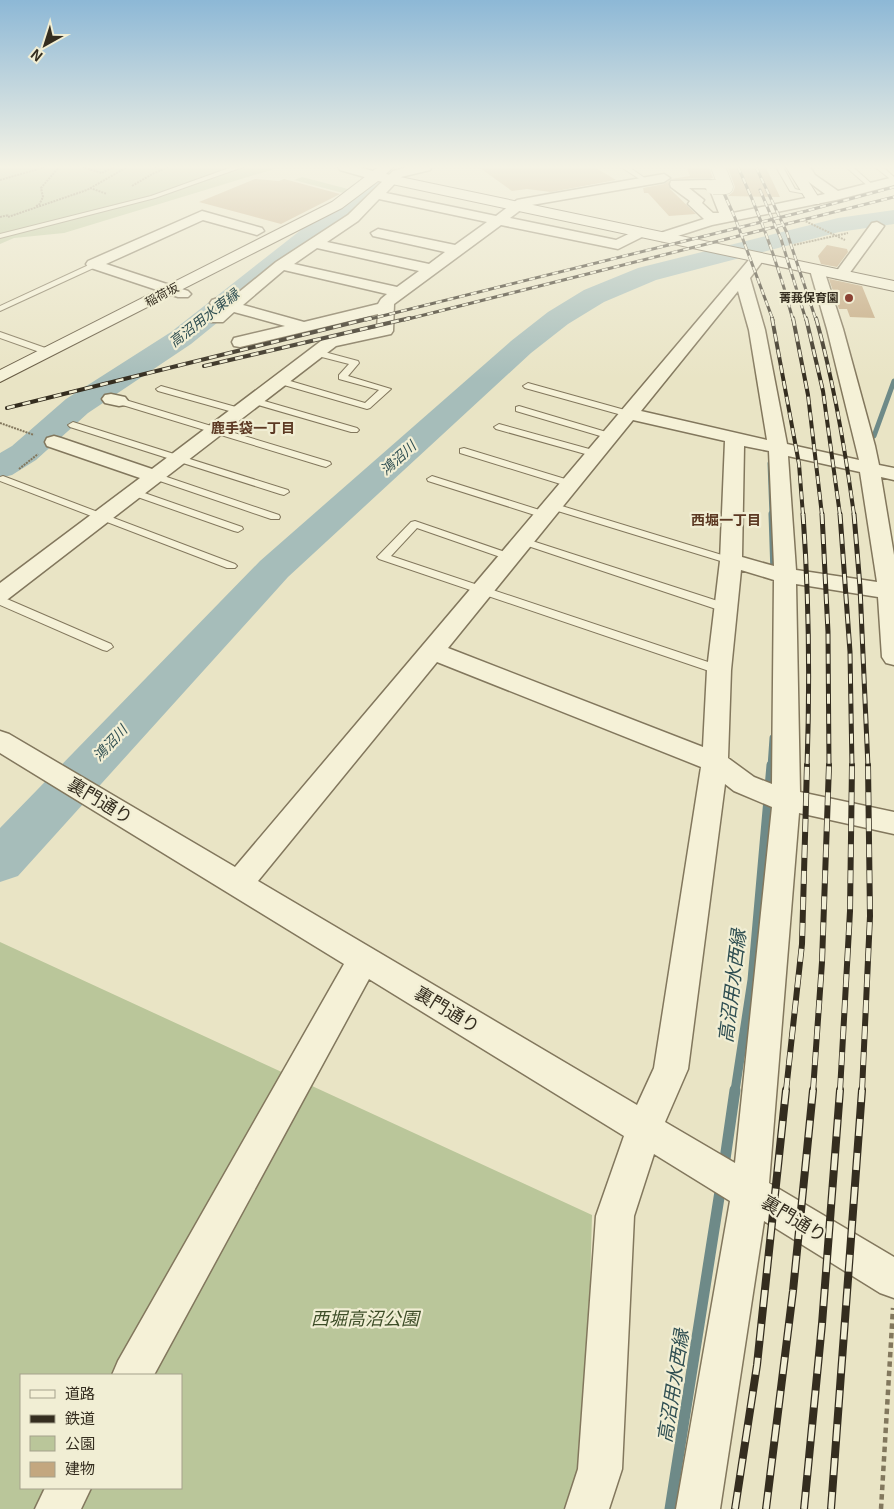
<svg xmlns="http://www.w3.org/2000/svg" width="894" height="1509" viewBox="0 0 894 1509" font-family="Georgia,'Noto Sans JP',serif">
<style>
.green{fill:#bac69a;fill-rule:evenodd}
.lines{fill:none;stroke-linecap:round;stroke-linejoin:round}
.stream-far3{stroke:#6e8a88;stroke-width:5}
.stream-far2{stroke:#6e8a88;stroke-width:7}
.stream-far1{stroke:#6e8a88;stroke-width:9}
.stream{stroke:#6e8a88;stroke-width:11}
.river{fill:#a6bdba;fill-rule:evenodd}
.building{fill:#c3a77f}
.lane-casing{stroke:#82775d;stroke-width:2}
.street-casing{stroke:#82775d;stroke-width:3}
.secondary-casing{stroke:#645840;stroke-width:2}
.path-far1{stroke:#82775d;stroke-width:2;stroke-dasharray:2 1;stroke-linecap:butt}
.path{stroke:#82775d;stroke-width:4.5;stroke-dasharray:5.5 4;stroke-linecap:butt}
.lane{fill:#f5f1d7;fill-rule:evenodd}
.street{fill:#f5f1d7;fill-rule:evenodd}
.secondary{fill:#f5f1d7;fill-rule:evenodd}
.rail-far4-casing{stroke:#342d1f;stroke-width:3}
.rail-far3-casing{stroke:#342d1f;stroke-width:4}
.rail-far2-casing{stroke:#342d1f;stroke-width:5}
.rail-far1-casing{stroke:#342d1f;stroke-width:6}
.rail-casing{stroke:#342d1f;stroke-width:8}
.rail-far4{stroke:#f1eed4;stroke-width:2;stroke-dasharray:6;stroke-linecap:butt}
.rail-far3{stroke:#f1eed4;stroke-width:2.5;stroke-dasharray:8;stroke-linecap:butt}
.rail-far2{stroke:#f1eed4;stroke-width:3;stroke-dasharray:10;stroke-linecap:butt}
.rail-far1{stroke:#f1eed4;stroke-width:4.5;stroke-dasharray:13;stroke-linecap:butt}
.rail{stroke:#f1eed4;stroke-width:5.5;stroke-dasharray:17;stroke-linecap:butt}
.street-bridge-casing{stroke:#82775d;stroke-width:15;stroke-linecap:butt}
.street-bridge{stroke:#f5f1d7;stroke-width:14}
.poi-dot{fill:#8b4133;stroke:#f1eed4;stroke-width:2}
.labels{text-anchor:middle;stroke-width:4.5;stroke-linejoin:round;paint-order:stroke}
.far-street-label{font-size:12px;fill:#342d1f;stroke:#f1eed4}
.far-poi-label{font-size:12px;font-weight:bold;fill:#342d1f;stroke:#f1eed4;text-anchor:end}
.far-water-label{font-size:14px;font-style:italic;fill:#304f52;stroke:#f1eed4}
.far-neighbourhood-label{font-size:14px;font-weight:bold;fill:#5c3923;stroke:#f1eed4}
.near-street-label{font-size:18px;fill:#342d1f;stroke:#f1eed4}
.near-park-label{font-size:18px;font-style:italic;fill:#3e4e28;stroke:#f1eed4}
.near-water-label{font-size:19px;font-style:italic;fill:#304f52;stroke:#f1eed4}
</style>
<rect width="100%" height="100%" fill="#e9e4c5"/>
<g class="green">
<path d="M0 167H281L64 233 14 238 0 244Z"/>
<path d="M302 177 348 189 343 193 294 180Z"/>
<path d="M0 942 592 1215 585 1465 570 1509H0ZM21 1375H181V1488H21Z"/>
</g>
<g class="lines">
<g class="stream-far3">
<path d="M874 436 894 381"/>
<path d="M770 463 772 515"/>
</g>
<g class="stream-far2">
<path d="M772 514 774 574"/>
<path d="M771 767 773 738"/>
</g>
<path class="stream-far1" d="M735 1091 752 980 771 765"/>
<g class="stream">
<path d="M724 1166 735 1090"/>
<path d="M670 1509 721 1185"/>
</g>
<g class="river">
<path d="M383 167H418C413 174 402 175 395 180L350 219 324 236 191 344 88 413 36 460 12 475 0 478V453L12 446 66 399 171 332 306 226 334 209Z"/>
<path d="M894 210V224L839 232 656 280 604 302 568 324 531 353 288 577 18 876 0 882V828L260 561 511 341 548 312 584 290 638 268 838 218Z"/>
</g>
</g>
<g class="building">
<path d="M480 168H596L616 180 551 192 527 189 512 191Z"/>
<path d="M687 168H709L713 178 671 179 690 176Z"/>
<path d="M728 168H766L780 197 728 196 733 192 735 187Z"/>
<path d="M255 179 279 181 284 179 340 194 281 224 199 202Z"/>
<path d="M669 181 670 189 696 214 669 216 648 193H644L643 188 664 184Z"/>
<path d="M827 245 847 249 848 252 837 267 821 264 818 256Z"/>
<path d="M829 279 862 286 875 318 850 317 847 309H839Z"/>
</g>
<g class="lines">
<defs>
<g id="lane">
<path d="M232 167H243L155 198 0 238V234L151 196Z"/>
<path d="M621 167H629L649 181 644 182Z"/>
<path d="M776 167H783L795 189 812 193V195L790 191Z"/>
<path d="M846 167H853L874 186V188H870Z"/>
<path d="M875 167H883L894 177V182Z"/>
<path d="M93 263 100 265 0 311V306Z"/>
<path d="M0 332 54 351 55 353 48 355 0 338Z"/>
<path d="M317 350 358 361 359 363 348 376 391 389 370 408 367 409 277 383V379L280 378 365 403 379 390 339 379V375L349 364 314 355V351Z"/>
<path d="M528 383 632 412 634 414 629 417 525 388 523 386Z"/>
<path d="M161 386 243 409 245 411 240 414 158 391 156 389Z"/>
<path d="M119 398 330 462 331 464 326 467 322 466 116 403 114 401Z"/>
<path d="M254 398 357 428 359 430 357 432H351L251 403 249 401Z"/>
<path d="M519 406 613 434 615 436 610 439 607 438 516 411V407Z"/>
<path d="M73 422 288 490 289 492 284 495 280 494 70 427 68 425Z"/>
<path d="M499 424 600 452 601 454 596 457 496 429 494 427Z"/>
<path d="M464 448 575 482 576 484 575 486H567L460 453V449Z"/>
<path d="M155 473 279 515 280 517 279 519H271L151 478 150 476 151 474Z"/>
<path d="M3 476 235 564 237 566 235 568H227L0 481V477Z"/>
<path d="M432 476 549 513 550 515 545 518 541 517 428 481 427 479Z"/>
<path d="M133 489 242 527 243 529 238 532 234 531 129 494 128 492 129 490Z"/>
<path d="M552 503 735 559 737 561 735 563H727L548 508 547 506Z"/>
<path d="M415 521 514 555 516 557 514 559H506L417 528 391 556 723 667 725 670 719 674 715 673 379 559 377 557 379 555 411 522Z"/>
<path d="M523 538 730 605 732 608 730 611H722L519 543 517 541Z"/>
<path d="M0 596 111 644 113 647 107 651 103 650 0 605Z"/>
</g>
<g id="street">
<path d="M338 167H359L379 173 381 176 375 180 340 170Z"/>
<path d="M408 167H432L430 170 401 177 386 193 496 216 517 200 522 199 664 174 670 178 664 182 526 206 510 218 616 240 641 228 648 232 646 235 618 249 501 225 394 304 393 331 391 334 336 346 8 599 0 601V583L140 478 47 446 45 442 47 438 54 436 61 438 152 469 325 338 377 328 378 314 240 347 234 346 232 342 234 338 285 326 234 312 223 322H211L209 319 220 308 212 306 210 303 212 300 218 298 228 301 276 262 348 215 393 171ZM379 199 487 222 455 245 378 229 371 233 373 236 445 252 429 264 327 242 358 221ZM317 248 419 271 397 287 294 264ZM284 270 387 294 381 299 378 304 304 322 243 305Z"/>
<path d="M798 167H810L815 175 838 191 894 177V185L836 200 712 225 662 241 655 237 657 234 704 219 688 204 690 201 671 187 670 184 671 181 709 180 720 183 733 213 825 194 806 180ZM689 188H705L710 190 719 213H713L702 203 704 200Z"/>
<path d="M202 211 262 228 264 231 257 235 203 220 106 264 188 291 191 294 188 297H178L88 267 86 264 88 261Z"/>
<path d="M877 222 884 226 846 278H836L834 275 836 272 872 223Z"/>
<path d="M758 254 763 255 765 258 750 278 765 330 787 444 859 460 827 329 810 270 812 267H822L824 270 843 329 875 446 879 465 894 468V480L881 477 894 555V665L886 663 882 657 878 597 796 584 800 792 894 812V834L799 813 769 1183 894 1257V1298L880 1293 764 1221 720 1509H676L730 1201 654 1154 634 1216 622 1469 609 1509H565L578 1469 596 1216 624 1136 369 979 154 1375H112L118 1361 344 964 0 753V731L9 734 235 867 737 274 753 255ZM738 291 749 330 767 440 641 411ZM633 420 725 441 720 561 707 670 703 747 448 648ZM744 446 769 451 774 566 742 557ZM788 456 860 472 877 582 796 570ZM741 570 774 580 772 784 754 777 728 758 731 670ZM437 662 701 767 654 1068 637 1105 258 881ZM725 784 734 791 772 807 735 1163 665 1122 688 1069Z"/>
<path d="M111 394 125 397 128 401 125 405 119 406 105 403 102 399 105 395Z"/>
<path d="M45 1488H91L81 1509H35Z"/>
</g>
<g id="secondary">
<path d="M378 167H393L386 174 894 281V291L378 181 342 208 0 382V370L332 202Z"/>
<path d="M786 167H799L821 201 819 204H809Z"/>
</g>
</defs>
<use href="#lane" class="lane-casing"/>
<use href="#street" class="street-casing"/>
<use href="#secondary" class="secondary-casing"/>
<g class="path-far1">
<path d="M82 167 102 173 114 167"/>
<path d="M155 167 162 170"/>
<path d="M0 180 45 167"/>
<path d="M132 186 154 173 169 167"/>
<path d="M90 188 107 194"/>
<path d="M36 206 39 205 43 197 41 188 59 167"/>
<path d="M0 217 9 215"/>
<path d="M8 217 87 190 127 167"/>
<path d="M803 220 845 240"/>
<path d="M794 245 848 233"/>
<path d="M0 423 34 435"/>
<path d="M19 469 38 454"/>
</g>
<path class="path" d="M881 1509 893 1308"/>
<use href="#lane" class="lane"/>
<use href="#street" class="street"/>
<use href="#secondary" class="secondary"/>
<defs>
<g id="rail-far4">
<path d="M712 167 735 218 773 320"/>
<path d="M738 167C761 217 779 266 793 320"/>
<path d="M756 167 787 233 816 320"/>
<path d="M760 190 781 239 806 320"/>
<path d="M366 320 806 211 894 187"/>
<path d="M404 320 894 197"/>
</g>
<g id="rail-far3">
<path d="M772 318 799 464 803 515"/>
<path d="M793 318 808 395 822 515"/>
<path d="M806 318 823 391 840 515"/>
<path d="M816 318C834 383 845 448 854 515"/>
<path d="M204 366 410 318"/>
<path d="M7 408 371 318"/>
</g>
<g id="rail-far2">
<path d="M803 514C809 598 810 682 807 767"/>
<path d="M822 514 828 632 829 767"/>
<path d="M840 514 850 652 852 767"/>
<path d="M854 514 860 587 868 767"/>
</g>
<g id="rail-far1">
<path d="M786 1091 802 944 807 765"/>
<path d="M813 1091 822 962 829 765"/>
<path d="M840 1091 850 911 852 765"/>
<path d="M862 1091 870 916 868 765"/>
</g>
<g id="rail">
<path d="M735 1509 757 1365 786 1090"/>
<path d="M766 1509 793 1291 813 1090"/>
<path d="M804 1509 822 1324 840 1090"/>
<path d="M831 1509 862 1090"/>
</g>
</defs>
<use href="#rail-far4" class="rail-far4-casing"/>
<use href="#rail-far3" class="rail-far3-casing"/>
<use href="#rail-far2" class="rail-far2-casing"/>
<use href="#rail-far1" class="rail-far1-casing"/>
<use href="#rail" class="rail-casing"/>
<use href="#rail-far4" class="rail-far4"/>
<use href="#rail-far3" class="rail-far3"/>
<use href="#rail-far2" class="rail-far2"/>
<use href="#rail-far1" class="rail-far1"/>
<use href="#rail" class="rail"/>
<defs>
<path id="street-bridge" d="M713 187H726L718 167"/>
</defs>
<use href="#street-bridge" class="street-bridge-casing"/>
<use href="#street-bridge" class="street-bridge"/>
</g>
<linearGradient id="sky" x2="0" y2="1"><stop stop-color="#8db8d6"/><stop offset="0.44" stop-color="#f5f3e5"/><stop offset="1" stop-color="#f5f3e5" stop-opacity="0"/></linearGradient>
<rect width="894" height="379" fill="url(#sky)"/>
<circle class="poi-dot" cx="849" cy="298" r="5"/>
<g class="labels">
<g class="far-street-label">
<text transform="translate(162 295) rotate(-28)" y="4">稲荷坂</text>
</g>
<g class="far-poi-label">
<text x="839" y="302">菁莪保育園</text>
</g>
<g class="far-water-label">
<text transform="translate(204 318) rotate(-38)" y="5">高沼用水東縁</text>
<text transform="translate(398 458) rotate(-42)" y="5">鴻沼川</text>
<text transform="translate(110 743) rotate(-47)" y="5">鴻沼川</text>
</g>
<g class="far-neighbourhood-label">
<text x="253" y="433">鹿手袋一丁目</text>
<text x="726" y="525">西堀一丁目</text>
</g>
<g class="near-street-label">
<text transform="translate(100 801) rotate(31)" y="6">裏門通り</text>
<text transform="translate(447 1010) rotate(31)" y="6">裏門通り</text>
<text transform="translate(794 1219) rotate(31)" y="6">裏門通り</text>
</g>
<g class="near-park-label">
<text x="365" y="1325">西堀高沼公園</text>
</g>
<g class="near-water-label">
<text transform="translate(732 986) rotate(-83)" y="7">高沼用水西縁</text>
<text transform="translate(673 1386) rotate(-81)" y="7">高沼用水西縁</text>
</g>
</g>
<rect x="20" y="1374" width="162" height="115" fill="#f1eed4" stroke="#a5a18c"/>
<rect x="30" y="1390" width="25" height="8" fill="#f5f1d7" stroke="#a5a18c"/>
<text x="65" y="1399" font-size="15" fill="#342d1f">道路</text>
<rect x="30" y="1415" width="25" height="8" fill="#342d1f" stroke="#a5a18c"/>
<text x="65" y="1424" font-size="15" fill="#342d1f">鉄道</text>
<rect x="30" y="1436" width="25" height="15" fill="#bac69a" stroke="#a5a18c"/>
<text x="65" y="1449" font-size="15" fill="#342d1f">公園</text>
<rect x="30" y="1462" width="25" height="15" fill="#c3a77f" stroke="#a5a18c"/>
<text x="65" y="1474" font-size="15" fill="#342d1f">建物</text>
<g transform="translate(45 45) rotate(219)" stroke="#f1eed4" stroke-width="4" paint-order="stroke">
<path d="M0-4L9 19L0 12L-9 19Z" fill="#342d1f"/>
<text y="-8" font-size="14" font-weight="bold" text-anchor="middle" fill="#342d1f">N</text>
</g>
</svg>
